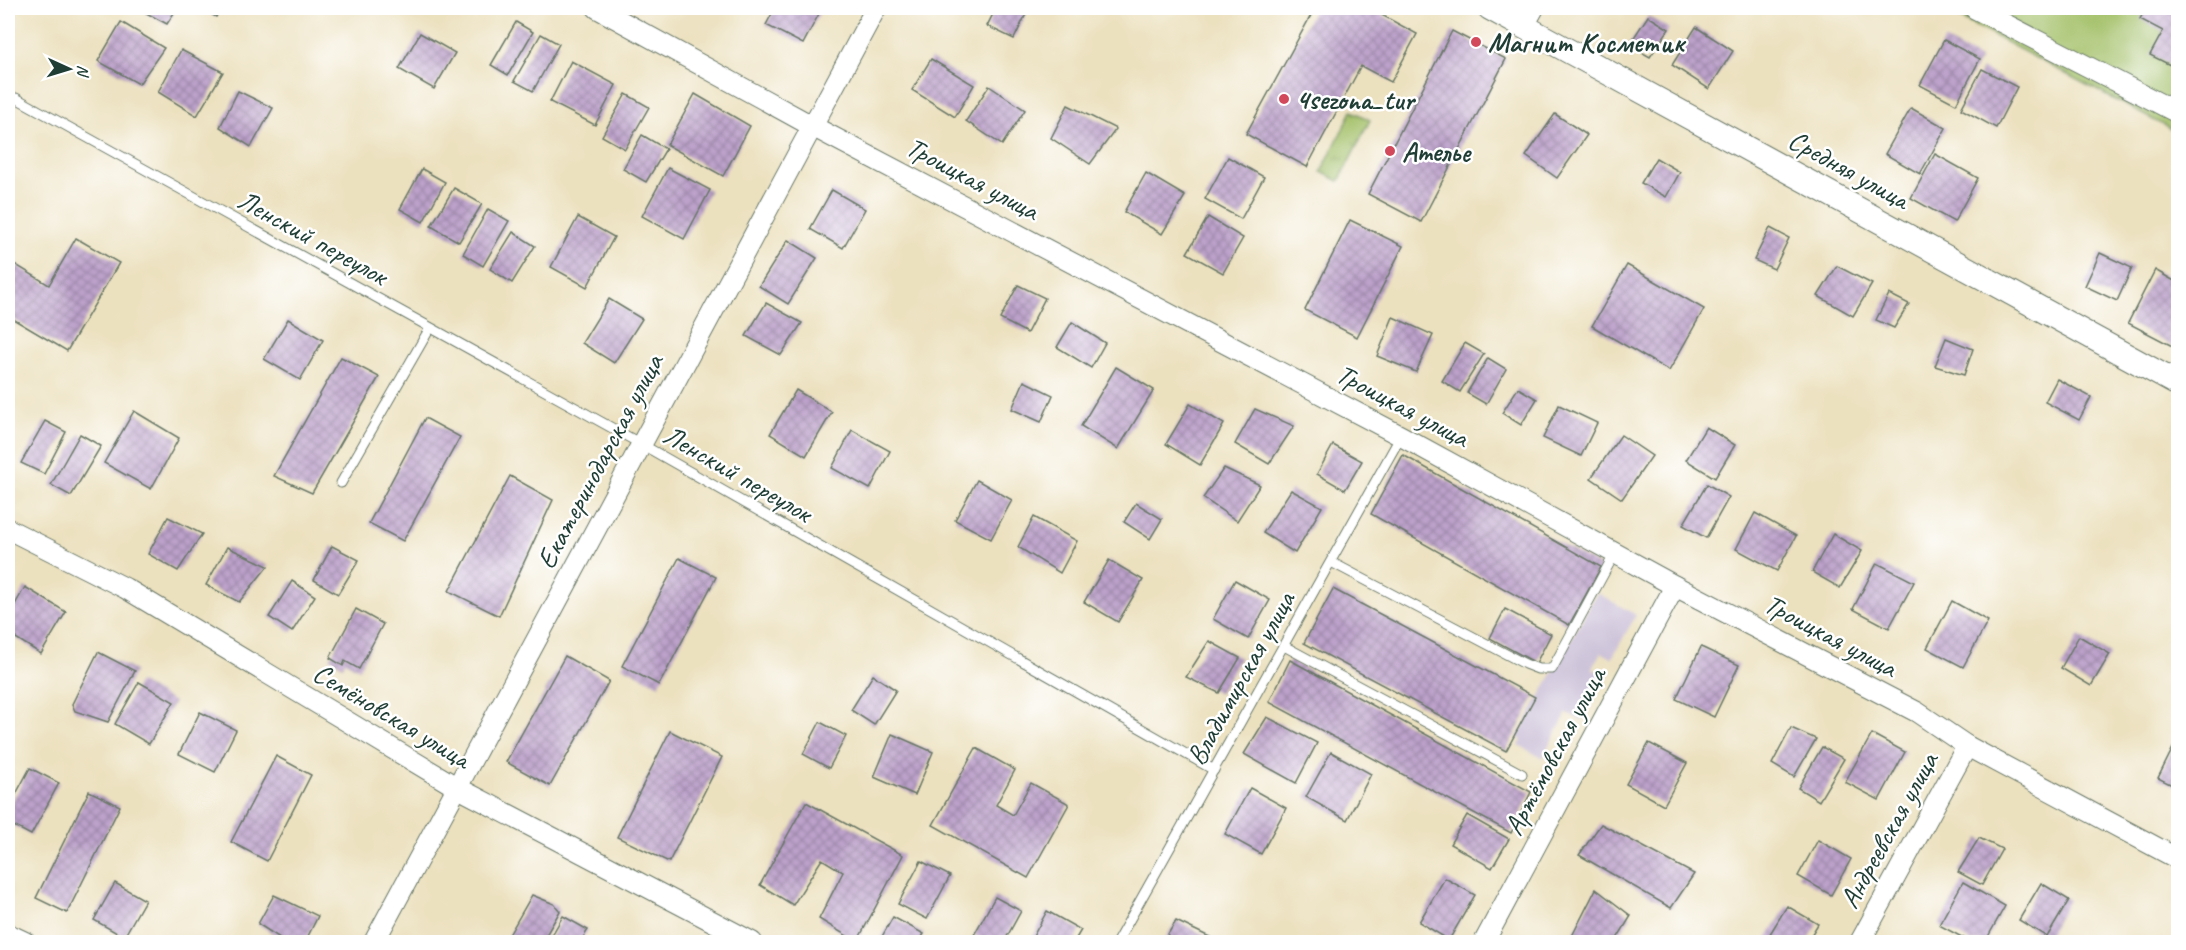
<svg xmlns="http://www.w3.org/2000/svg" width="2186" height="950" viewBox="0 0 2186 950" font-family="Caveat,sans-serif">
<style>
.industrial{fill:#cabfd7}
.park{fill:url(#park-tufts);stroke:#617e4e;stroke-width:1.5}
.garden{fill:#a3c067;stroke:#617e4e;stroke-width:1.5}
.building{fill:url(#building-cross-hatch)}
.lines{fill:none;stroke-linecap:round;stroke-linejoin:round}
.service-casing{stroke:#677665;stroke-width:11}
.minor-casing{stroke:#677665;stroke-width:22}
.tertiary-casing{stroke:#677665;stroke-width:26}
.service{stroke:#fff;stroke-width:9}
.minor{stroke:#fff;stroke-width:20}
.tertiary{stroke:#fff;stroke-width:24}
.poi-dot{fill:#d1495b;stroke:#fff;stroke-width:2}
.labels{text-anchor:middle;stroke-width:5;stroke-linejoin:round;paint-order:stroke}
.poi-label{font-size:28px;font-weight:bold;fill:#1f3d34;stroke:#fff;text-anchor:start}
.street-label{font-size:28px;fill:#1f3d34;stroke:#fff}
</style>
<defs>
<pattern id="park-tufts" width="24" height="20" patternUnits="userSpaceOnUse" patternTransform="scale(1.5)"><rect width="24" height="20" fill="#a3c067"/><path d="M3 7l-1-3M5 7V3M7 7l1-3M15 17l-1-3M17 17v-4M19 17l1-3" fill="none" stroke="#849d56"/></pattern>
<pattern id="building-cross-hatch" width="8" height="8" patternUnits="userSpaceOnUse" patternTransform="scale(1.5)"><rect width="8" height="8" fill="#bda2cb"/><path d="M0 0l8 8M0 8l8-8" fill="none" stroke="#9985a6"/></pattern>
</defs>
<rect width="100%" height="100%" fill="#fff"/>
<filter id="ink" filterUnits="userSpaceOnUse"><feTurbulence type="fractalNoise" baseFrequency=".0167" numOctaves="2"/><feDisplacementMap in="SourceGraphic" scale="12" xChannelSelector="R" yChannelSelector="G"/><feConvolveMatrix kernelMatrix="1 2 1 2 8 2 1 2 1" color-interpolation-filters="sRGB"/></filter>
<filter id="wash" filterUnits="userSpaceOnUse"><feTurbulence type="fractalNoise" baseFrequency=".008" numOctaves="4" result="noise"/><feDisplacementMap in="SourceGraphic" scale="24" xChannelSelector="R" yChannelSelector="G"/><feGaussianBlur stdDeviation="1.35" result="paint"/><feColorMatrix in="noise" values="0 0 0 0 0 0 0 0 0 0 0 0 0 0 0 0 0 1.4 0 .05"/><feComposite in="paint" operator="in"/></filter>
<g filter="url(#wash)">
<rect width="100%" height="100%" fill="#ece1bf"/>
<path class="industrial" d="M1597 593 1636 615 1612 658 1601 652 1592 668 1605 676 1581 720 1567 713 1542 758 1519 745 1522 740 1517 737Z"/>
<path class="park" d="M1352 111 1370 120 1339 181 1321 172Z"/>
<path class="garden" d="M1941 8H2178V133Z"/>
<g id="blocks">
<g class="building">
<path d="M137 8H177L167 24Z"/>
<path d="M200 8H221L216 17Z"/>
<path d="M775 8H822L803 44 766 25Z"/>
<path d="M996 8H1029L1014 39 987 26Z"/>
<path d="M1315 8H1369L1417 34 1391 82 1361 66 1307 167 1246 134Z"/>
<path d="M2146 8H2178V69L2150 55 2163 31 2140 19Z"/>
<path d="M1648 16 1669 29 1650 57 1629 45Z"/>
<path d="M121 22 164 48 139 84 98 61Z"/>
<path d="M516 22 533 32 508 75 491 65Z"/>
<path d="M1696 27 1733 51 1709 89 1672 65Z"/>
<path d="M1452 31 1506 59 1421 222 1368 194Z"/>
<path d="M420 33 455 53 434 89 399 69Z"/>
<path d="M541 34 559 44 533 91 514 81Z"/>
<path d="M1944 40 1980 59 1956 104 1920 85Z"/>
<path d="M181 50 223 72 197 116 158 92Z"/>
<path d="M931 59 974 85 955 117 912 90Z"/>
<path d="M571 61 616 85 595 125 550 102Z"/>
<path d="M1982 69 2017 87 1996 128 1961 109Z"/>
<path d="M989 86 1025 110 1002 145 966 121Z"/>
<path d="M238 91 273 108 251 147 220 127Z"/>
<path d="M626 94 649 107 625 149 602 136Z"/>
<path d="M695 94 750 126 723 176 667 145Z"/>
<path d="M1068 105 1116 129 1090 164 1051 138Z"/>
<path d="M1911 108 1946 128 1920 174 1885 154Z"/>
<path d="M1555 114 1587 135 1557 178 1526 156Z"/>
<path d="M642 135 666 149 646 182 623 169Z"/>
<path d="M1935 154 1978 178 1954 222 1911 198Z"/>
<path d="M1228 157 1264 177 1241 219 1205 199Z"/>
<path d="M1656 158 1680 172 1666 197 1641 183Z"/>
<path d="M668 168 710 190 684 239 642 216Z"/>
<path d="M422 169 445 182 423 222 400 209Z"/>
<path d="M1146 173 1185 196 1162 234 1124 212Z"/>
<path d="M454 188 482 204 459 242 431 226Z"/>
<path d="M832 190 865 209 843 248 810 229Z"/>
<path d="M488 209 509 221 483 266 463 254Z"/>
<path d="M578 217 614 237 587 287 551 267Z"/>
<path d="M1208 217 1243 238 1223 273 1187 253Z"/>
<path d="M1350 220 1403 246 1357 337 1305 310Z"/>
<path d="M1770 228 1789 238 1774 269 1754 260Z"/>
<path d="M513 232 535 246 512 283 490 269Z"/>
<path d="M76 238 119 263 67 351 8 316V260L49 285Z"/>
<path d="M788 240 817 258 788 304 759 286Z"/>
<path d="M2100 253 2132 268 2117 301 2085 286Z"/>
<path d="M1627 265 1704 309 1669 371 1592 326Z"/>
<path d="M1837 266 1872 284 1853 316 1818 296Z"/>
<path d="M2155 270 2178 283V349L2128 323Z"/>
<path d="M1018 285 1045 298 1027 333 1000 319Z"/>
<path d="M1889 294 1909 304 1894 328 1876 320Z"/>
<path d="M609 299 642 319 614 363 582 343Z"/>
<path d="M766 303 802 323 781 355 746 336Z"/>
<path d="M1393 317 1433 335 1416 372 1377 356Z"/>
<path d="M288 319 323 340 300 380 264 359Z"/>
<path d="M1072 322 1105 343 1091 368 1057 347Z"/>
<path d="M1946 338 1973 349 1964 375 1935 366Z"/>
<path d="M1465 343 1484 354 1460 392 1442 381Z"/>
<path d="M341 357 379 377 312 493 274 476Z"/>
<path d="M1488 358 1506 369 1486 404 1467 393Z"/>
<path d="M1116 367 1154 390 1118 449 1081 426Z"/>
<path d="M2057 379 2091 397 2079 420 2045 402Z"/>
<path d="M1024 381 1053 395 1041 422 1012 409Z"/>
<path d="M1518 388 1537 399 1521 425 1502 413Z"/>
<path d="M796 390 832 412 806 456 770 434Z"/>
<path d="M1190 404 1224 424 1200 465 1166 444Z"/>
<path d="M1559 405 1597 423 1581 456 1543 438Z"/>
<path d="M1255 409 1294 426 1269 464 1235 444Z"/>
<path d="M134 411 179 438 151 489 104 463Z"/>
<path d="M425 418 460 437 403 541 369 523Z"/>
<path d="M45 421 66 432 44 474 21 463Z"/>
<path d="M1706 427 1735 445 1715 478 1686 460Z"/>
<path d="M852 430 890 451 870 489 832 468Z"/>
<path d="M80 434 101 446 71 496 51 485Z"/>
<path d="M1621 435 1652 456 1622 499 1591 478Z"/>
<path d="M1333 445 1362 461 1345 490 1317 474Z"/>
<path d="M1403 455 1601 567 1569 625 1371 514Z"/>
<path d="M1224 468 1260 485 1237 521 1203 498Z"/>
<path d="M510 476 553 500 499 616 449 591Z"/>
<path d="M977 480 1012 500 991 539 955 520Z"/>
<path d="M1707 484 1729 497 1706 538 1683 525Z"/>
<path d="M1291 490 1322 507 1295 553 1263 533Z"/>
<path d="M1136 503 1162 519 1150 539 1124 522Z"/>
<path d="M1755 513 1796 536 1777 571 1736 549Z"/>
<path d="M168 517 202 534 178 571 148 554Z"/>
<path d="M1034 517 1077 541 1060 573 1018 547Z"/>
<path d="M1833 534 1862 551 1840 588 1812 572Z"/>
<path d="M332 546 359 560 338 594 314 580Z"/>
<path d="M227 547 268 566 239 602 206 585Z"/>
<path d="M679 558 716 577 659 685 622 666Z"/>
<path d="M1109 560 1143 580 1118 622 1084 602Z"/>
<path d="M1877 563 1914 582 1889 628 1853 609Z"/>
<path d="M1235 580 1270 600 1248 639 1213 619Z"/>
<path d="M292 581 315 596 292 632 269 617Z"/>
<path d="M25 587 66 612 41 654 8 633V617Z"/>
<path d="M1333 589 1535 697 1506 751 1304 643Z"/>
<path d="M1952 601 1988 621 1963 667 1927 648Z"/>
<path d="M356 609 383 624 359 669 345 661 343 666 330 658Z"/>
<path d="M1505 609 1551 634 1536 663 1490 638Z"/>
<path d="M2079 636 2110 654 2091 686 2061 668Z"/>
<path d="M1209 641 1240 658 1219 693 1186 677Z"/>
<path d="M1701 647 1739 665 1714 717 1676 699Z"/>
<path d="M98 652 135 671 108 722 75 711 72 704Z"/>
<path d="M565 656 609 681 550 786 506 762Z"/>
<path d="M1290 660 1531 792 1511 833 1269 702Z"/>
<path d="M873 675 896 690 874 725 851 710Z"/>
<path d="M139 682 174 702 149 744 115 724Z"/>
<path d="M200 712 236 730 215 772 179 754Z"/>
<path d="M1267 717 1317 743 1296 783 1244 754Z"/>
<path d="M820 722 846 736 829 768 803 754Z"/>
<path d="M1791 728 1816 739 1794 777 1772 764Z"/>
<path d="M670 731 722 757 669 862 617 837Z"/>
<path d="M892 734 933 752 915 795 874 777Z"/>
<path d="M1872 734 1905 752 1879 800 1845 782Z"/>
<path d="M2178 738V788L2158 778Z"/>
<path d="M1649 743 1687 763 1664 805 1626 784Z"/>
<path d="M1822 747 1844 759 1819 801 1798 788Z"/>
<path d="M976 748 1015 770 996 805 1013 815 1031 783 1069 804 1028 878 933 825Z"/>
<path d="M1331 752 1371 774 1347 820 1306 797Z"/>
<path d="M276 756 311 775 267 861 231 842Z"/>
<path d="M30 768 59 783 31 835 8 823V809Z"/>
<path d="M1250 788 1286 808 1261 854 1225 834Z"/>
<path d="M89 791 120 806 67 913 36 898Z"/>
<path d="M806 802 903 855 857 942 819 919 843 872 822 859 793 905 760 885Z"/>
<path d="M1467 815 1509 839 1492 868 1450 844Z"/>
<path d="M1601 824 1694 874 1671 908 1579 855Z"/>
<path d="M1979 838 2002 849 1982 885 1958 872Z"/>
<path d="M1818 840 1851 859 1831 895 1798 876Z"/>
<path d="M921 861 950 876 927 919 898 904Z"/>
<path d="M1445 878 1475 895 1449 940 1419 922Z"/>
<path d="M1963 882 2005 906 1985 942H1971L1939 925Z"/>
<path d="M115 883 145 900 124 937 94 920Z"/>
<path d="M2041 883 2069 900 2047 937 2019 920Z"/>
<path d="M1596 889 1631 916 1615 942H1569Z"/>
<path d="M274 895 318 916 305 942H286L258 924Z"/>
<path d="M532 895 554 904 560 911 542 942H505Z"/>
<path d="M995 897 1021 911 1004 942H989L974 935Z"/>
<path d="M1787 906 1818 924 1807 942H1765Z"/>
<path d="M1047 911 1081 930 1074 942H1030Z"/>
<path d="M563 916 588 930 580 942H548Z"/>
<path d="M893 917 924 934 919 942H879Z"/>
<path d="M1176 921 1220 942H1163Z"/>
</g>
</g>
</g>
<g filter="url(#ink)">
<use href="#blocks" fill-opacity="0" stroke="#677665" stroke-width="1.5"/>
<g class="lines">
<defs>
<g id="service">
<path d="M16 98 641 444 1214 770"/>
<path d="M341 483 430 328"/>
<path d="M1331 562 1525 664 1538 669H1552L1615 553"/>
<path d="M1284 646 1522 774"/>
<path d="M1117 942 1401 436"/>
</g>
<g id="minor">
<path d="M597 8 812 126 1401 436 1675 586 1917 712 1967 746 2178 859"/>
<path d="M1974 8 2178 113"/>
<path d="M1524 26 1534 8"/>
<path d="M8 529 125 588 458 788 752 942"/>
<path d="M8 934 25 942"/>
<path d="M374 942 876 8"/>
<path d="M1484 942 1675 586"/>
<path d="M1860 942 1967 746"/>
</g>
<path id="tertiary" d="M1490 8 2178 384"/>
</defs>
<use href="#service" class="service-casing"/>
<use href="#minor" class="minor-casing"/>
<use href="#tertiary" class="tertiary-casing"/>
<use href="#service" class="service"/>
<use href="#minor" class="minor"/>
<use href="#tertiary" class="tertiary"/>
</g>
</g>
<g class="poi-dot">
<circle cx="1476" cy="42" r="6"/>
<circle cx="1284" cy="99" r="6"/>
<circle cx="1390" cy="151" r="6"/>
</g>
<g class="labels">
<g class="poi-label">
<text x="1488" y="52">Магнит Косметик</text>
<text x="1296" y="109">4sezona_tur</text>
<text x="1402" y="161">Ателье</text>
</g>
<g class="street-label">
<text transform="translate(1849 169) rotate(29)" y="10">Средняя улица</text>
<text transform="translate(973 178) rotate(28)" y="10">Троицкая улица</text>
<text transform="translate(313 237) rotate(29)" y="10">Ленский переулок</text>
<text transform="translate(1403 405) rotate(28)" y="10">Троицкая улица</text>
<text transform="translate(599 461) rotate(-62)" y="10">Екатеринодарская улица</text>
<text transform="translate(738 473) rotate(30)" y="10">Ленский переулок</text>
<text transform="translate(1831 635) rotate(28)" y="10">Троицкая улица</text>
<text transform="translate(1240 678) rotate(-61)" y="10">Владимирская улица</text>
<text transform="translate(392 715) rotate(31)" y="10">Семёновская улица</text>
<text transform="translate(1554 751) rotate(-62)" y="10">Артёмовская улица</text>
<text transform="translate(1888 830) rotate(-61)" y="10">Андреевская улица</text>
</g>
</g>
<rect width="2186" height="950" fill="none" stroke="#fff" stroke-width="30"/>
<g transform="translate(69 69) rotate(94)" stroke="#ffffff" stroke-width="4.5" paint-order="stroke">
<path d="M0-4.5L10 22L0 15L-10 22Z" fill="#1f3d34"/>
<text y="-9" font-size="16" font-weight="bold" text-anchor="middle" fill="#1f3d34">N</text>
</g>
</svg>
